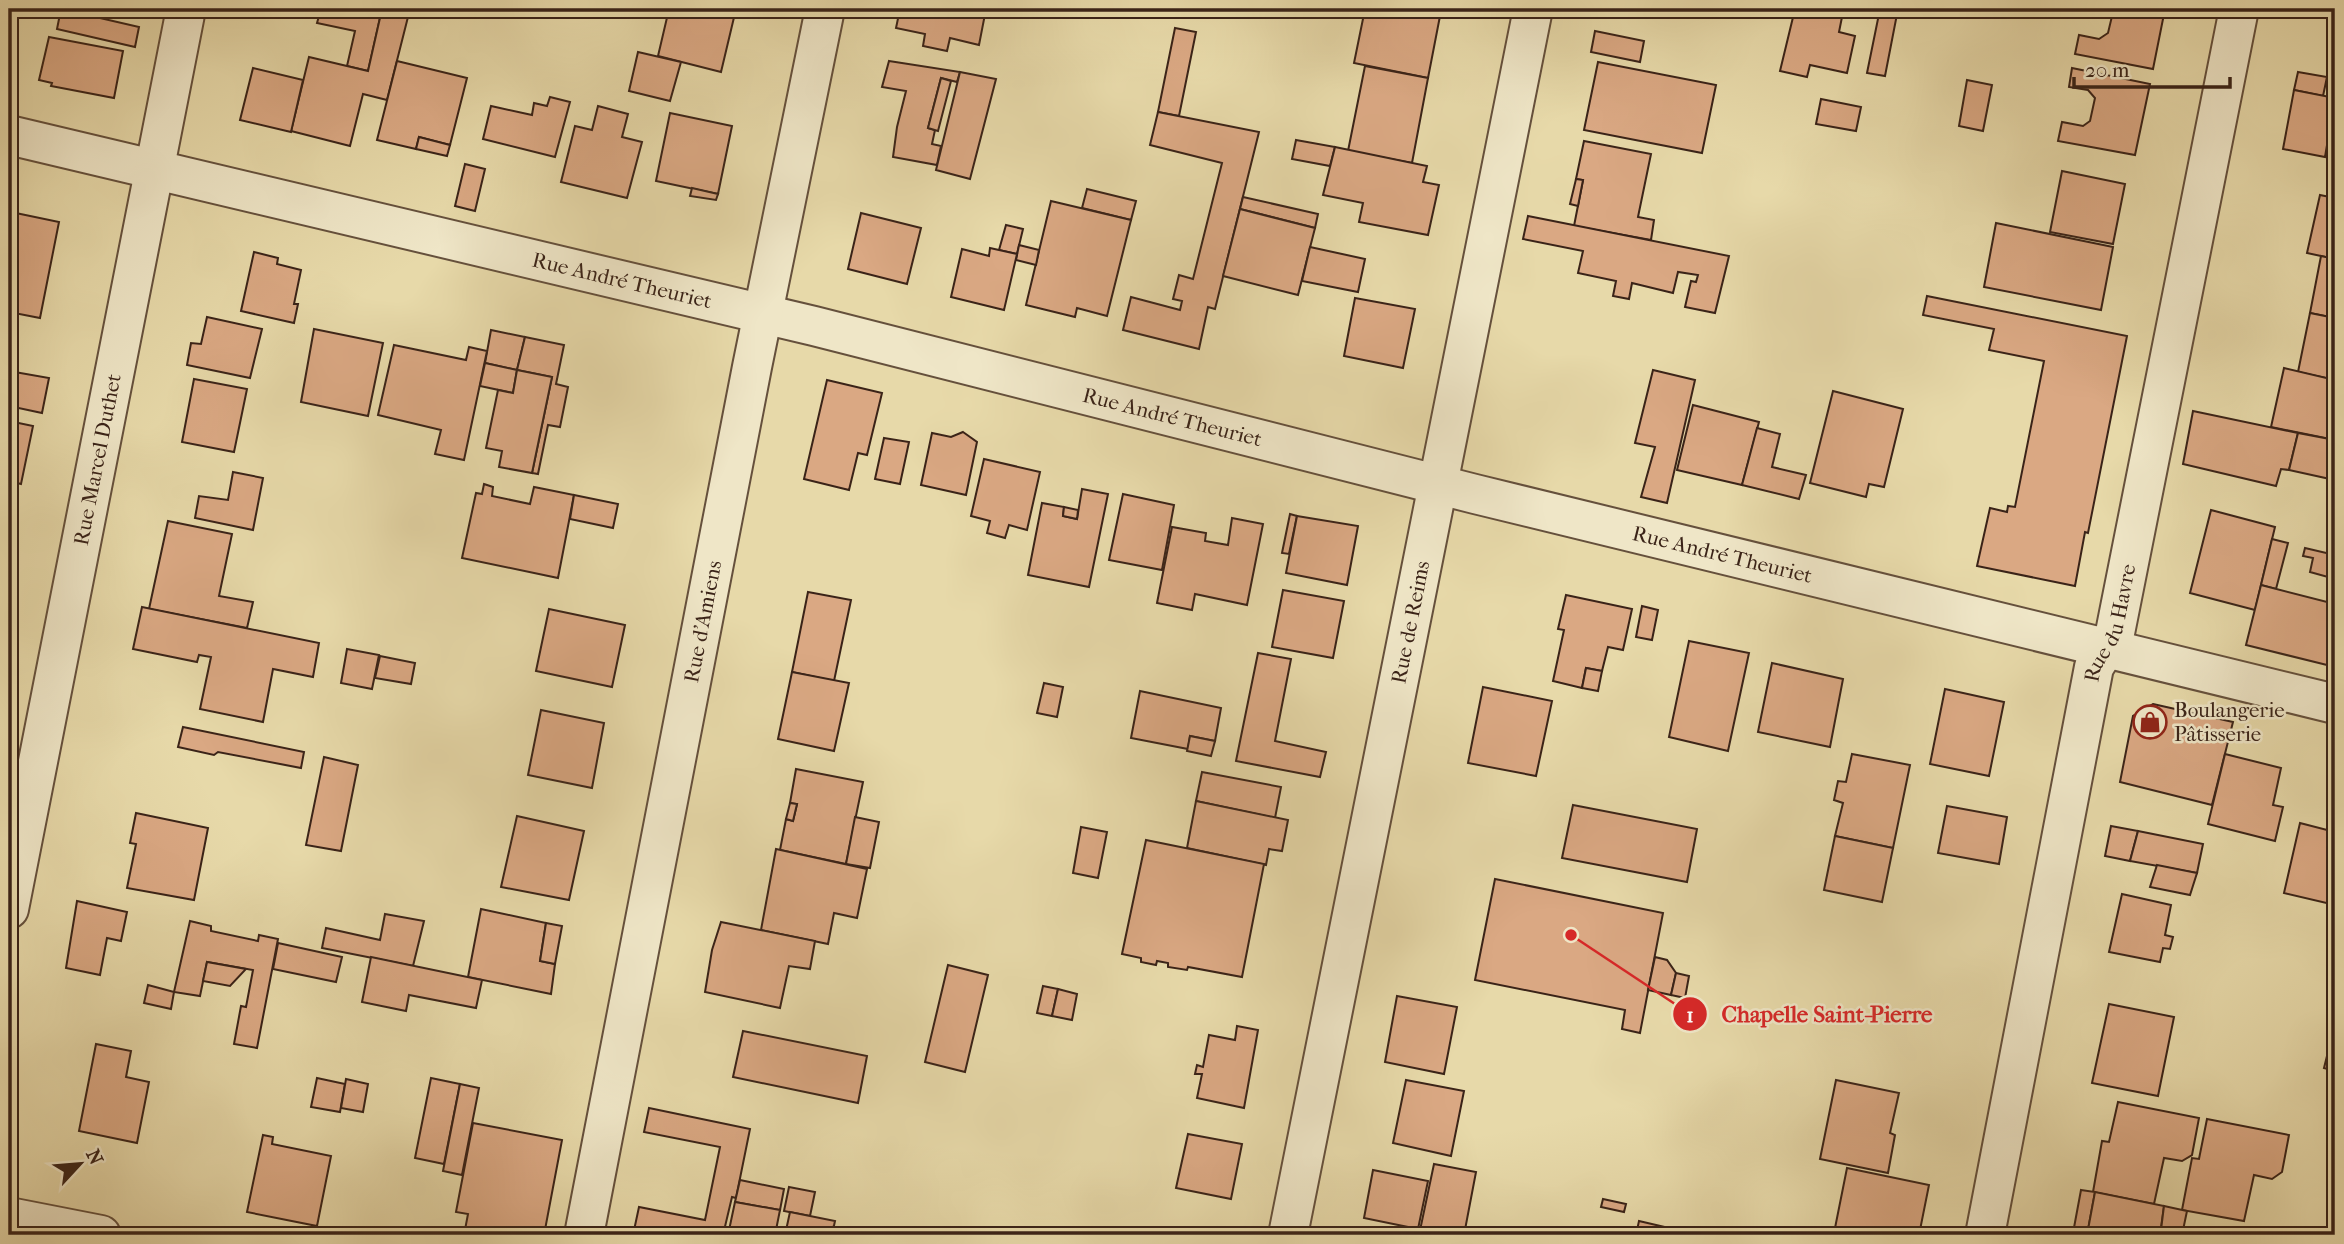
<svg xmlns="http://www.w3.org/2000/svg" width="2344" height="1244" viewBox="0 0 2344 1244" font-family="'IM FELL French Canon',serif">
<style>
.building{fill:#daa883;stroke:#3a2318;stroke-width:2}
.lines{fill:none;stroke-linecap:round;stroke-linejoin:round}
.street-casing{stroke:#65503c;stroke-width:42}
.street{stroke:#efe6c7;stroke-width:38}
.labels{text-anchor:middle;stroke-width:5;stroke-linejoin:round;paint-order:stroke}
.street-label{font-size:21px;fill:#3a2318;stroke:#efe6c7}
.poi-label{font-size:21px;fill:#3a2318;stroke:#efe6c7;text-anchor:start}
.leader{fill:none;stroke:#d62828;stroke-width:2.5}
.callout-dot{fill:#d62828;stroke:#efe6c7;stroke-width:2.5}
.mark-label{font-size:21px;text-anchor:middle;font-weight:bold;fill:#fff}
.callout-label{font-size:23px;text-anchor:middle;font-weight:bold;fill:#d62828;stroke:#efe6c7;stroke-width:5;stroke-linejoin:round;paint-order:stroke}
</style>
<rect width="100%" height="100%" fill="#e7d9a9"/>
<filter id="stains"><feTurbulence type="fractalNoise" baseFrequency=".00286" numOctaves="4"/><feColorMatrix values="0 0 0 0 .2 0 0 0 0 .09 0 0 0 0 .02 0 0 0 .5 -.17"/></filter>
<radialGradient id="worn" r=".72"><stop offset=".6" stop-color="#630" stop-opacity="0"/><stop offset="1" stop-color="#630" stop-opacity=".3"/></radialGradient>
<g class="building">
<path d="M61 9 139 27 135 47 57 29Z"/>
<path d="M282 9H321L319 16Z"/>
<path d="M321 9H382L368 71 347 66 355 31 317 23Z"/>
<path d="M382 9H410L387 100 363 94 350 146 291 131 309 57 368 71Z"/>
<path d="M669 9H736L721 72 658 56Z"/>
<path d="M900 9H986L979 45 950 38 947 51 923 46 925 34 896 28Z"/>
<path d="M1365 9H1403L1440 16 1428 78 1354 63Z"/>
<path d="M1795 9 1842 17 1839 32 1855 36 1847 73 1810 65 1807 77 1780 71Z"/>
<path d="M1880 9H1898L1885 76 1867 73Z"/>
<path d="M2111 9H2165L2153 69 2075 54 2079 35 2099 39 2108 33 2113 12Z"/>
<path d="M1175 28 1196 32 1179 116 1158 112Z"/>
<path d="M1595 31 1644 41 1640 62 1591 52Z"/>
<path d="M49 37 123 51 114 98 51 86 52 83 39 80Z"/>
<path d="M638 52 681 62 670 101 629 91Z"/>
<path d="M397 61 467 78 450 145 419 137 416 149 377 140Z"/>
<path d="M889 61 960 72 957 82 941 78 928 128 935 130 932 144 941 146 937 165 893 157 897 127 906 91 882 87Z"/>
<path d="M1598 62 1716 85 1702 153 1584 130Z"/>
<path d="M1365 66 1428 78 1412 163 1348 151Z"/>
<path d="M253 68 303 80 291 132 240 120Z"/>
<path d="M2072 68 2150 84 2135 155 2058 141 2062 122 2083 126 2090 121 2095 98 2088 90 2069 87Z"/>
<path d="M960 72 996 79 970 179 936 170Z"/>
<path d="M2298 72 2327 77 2323 96 2294 90Z"/>
<path d="M941 78 951 81 938 131 928 128Z"/>
<path d="M1967 80 1992 85 1983 131 1959 126Z"/>
<path d="M2294 90 2335 98 2325 157 2283 149Z"/>
<path d="M550 97 570 102 555 157 483 139 491 106 532 115 534 103 547 106Z"/>
<path d="M1821 99 1861 107 1856 131 1816 124Z"/>
<path d="M598 106 628 114 622 137 642 142 627 198 561 182 575 126 592 130Z"/>
<path d="M1158 112 1259 132 1215 309 1208 307 1199 349 1123 330 1131 297 1180 310 1182 301 1173 299 1179 275 1193 279 1222 163 1150 145Z"/>
<path d="M670 113 732 126 718 194 656 181Z"/>
<path d="M419 137 450 145 447 156 416 149Z"/>
<path d="M1296 140 1335 147 1330 166 1292 159Z"/>
<path d="M1584 141 1651 154 1638 217 1654 220 1651 240 1574 226 1583 180 1576 179Z"/>
<path d="M1335 147 1427 166 1423 182 1439 185 1428 235 1359 222 1363 203 1323 195Z"/>
<path d="M465 164 485 169 475 211 455 206Z"/>
<path d="M2062 171 2125 184 2113 244 2050 232Z"/>
<path d="M1576 179 1583 180 1578 206 1570 204Z"/>
<path d="M692 188 718 194 716 200 690 196Z"/>
<path d="M1087 189 1136 201 1131 220 1082 208Z"/>
<path d="M2320 195 2335 198V259L2307 253Z"/>
<path d="M1243 197 1318 214 1315 228 1240 209Z"/>
<path d="M1051 201 1131 220 1107 316 1077 308 1075 317 1026 305Z"/>
<path d="M1240 209 1315 228 1298 295 1223 276Z"/>
<path d="M11 212 59 222 40 318 9 312V299L15 268 9 266V221Z"/>
<path d="M861 213 921 228 907 284 848 269Z"/>
<path d="M1528 216 1729 256 1715 313 1685 307 1691 281 1696 282 1698 275 1678 272 1673 293 1632 283 1629 299 1613 296 1616 281 1578 273 1583 251 1523 239Z"/>
<path d="M1996 223 2113 247 2101 310 1984 287Z"/>
<path d="M1006 225 1023 229 1017 254 999 250Z"/>
<path d="M1019 245 1039 250 1036 265 1016 260Z"/>
<path d="M1310 247 1365 259 1358 292 1302 281Z"/>
<path d="M990 248 1017 254 1004 310 951 297 962 249 989 256Z"/>
<path d="M254 252 278 258 277 264 301 270 294 304H298L294 323 241 311Z"/>
<path d="M2321 256 2335 259V318L2310 313Z"/>
<path d="M1927 296 2127 336 2088 533 2085 532 2075 586 1977 566 1990 508 2007 512 2008 506 2015 507 2044 361 1989 350 1994 329 1923 315Z"/>
<path d="M1355 298 1415 309 1403 368 1344 356Z"/>
<path d="M2310 313 2335 318V380L2298 372Z"/>
<path d="M207 317 262 329 250 378 187 365 191 343 201 344Z"/>
<path d="M314 329 383 343 368 416 301 402Z"/>
<path d="M491 330 525 337 517 370 485 363Z"/>
<path d="M525 337 564 345 556 384 568 387 560 427 548 425 538 474 532 473 552 377 517 370Z"/>
<path d="M394 345 466 360 469 347 487 351 464 460 435 454 441 430 378 415Z"/>
<path d="M485 363 517 370 513 393 480 386Z"/>
<path d="M2284 368 2335 380V440L2271 427Z"/>
<path d="M517 370 552 377 532 473 499 467 502 451 486 448 498 390 513 393Z"/>
<path d="M1653 370 1695 380 1667 503 1641 497 1655 447 1635 443Z"/>
<path d="M9 371 49 378 42 413 9 406Z"/>
<path d="M194 379 247 389 234 452 182 442Z"/>
<path d="M827 380 882 393 867 455 858 453 849 490 804 479Z"/>
<path d="M1833 391 1903 409 1884 487 1869 484 1866 497 1810 483Z"/>
<path d="M1693 405 1759 422 1742 485 1677 470Z"/>
<path d="M2193 411 2298 433 2289 470 2281 469 2276 486 2183 464Z"/>
<path d="M9 421 33 426 21 484 9 481Z"/>
<path d="M1757 428 1780 434 1772 467 1806 475 1799 499 1742 485Z"/>
<path d="M963 432 977 442 966 495 921 485 932 433 951 437Z"/>
<path d="M2298 433 2335 440V458L2330 479 2289 470Z"/>
<path d="M884 438 909 442 900 484 875 479Z"/>
<path d="M984 459 1040 472 1027 530 1009 525 1005 538 987 533 990 521 971 516Z"/>
<path d="M233 472 263 478 253 530 195 518 199 496 228 500Z"/>
<path d="M484 484 493 487 492 496 530 504 534 487 574 495 558 578 462 558 476 493 482 494Z"/>
<path d="M1082 489 1108 494 1089 587 1028 575 1042 503 1064 507 1063 516 1077 519Z"/>
<path d="M1123 494 1174 505 1162 570 1109 560Z"/>
<path d="M574 495 618 504 613 528 570 519Z"/>
<path d="M1064 507 1078 510 1077 519 1063 516Z"/>
<path d="M2211 510 2275 527 2255 610 2190 593Z"/>
<path d="M1290 514 1297 516 1289 554 1282 553Z"/>
<path d="M1297 516 1358 526 1347 585 1286 573Z"/>
<path d="M1232 518 1263 524 1247 605 1195 594 1192 610 1157 603 1172 527 1206 533 1205 541 1228 545Z"/>
<path d="M168 521 232 534 219 596 253 602 247 628 149 609Z"/>
<path d="M2272 539 2288 543 2276 589 2261 585Z"/>
<path d="M2305 548 2335 555V579L2310 572 2313 558 2303 556Z"/>
<path d="M2261 585 2335 604V667L2246 645Z"/>
<path d="M1283 590 1344 601 1333 658 1272 647Z"/>
<path d="M808 592 851 600 834 681 792 672Z"/>
<path d="M1566 595 1632 609 1623 650 1608 647 1602 671 1586 668 1582 688 1553 681 1564 630 1558 629Z"/>
<path d="M1642 606 1658 610 1652 640 1636 637Z"/>
<path d="M142 607 319 643 313 677 273 669 263 722 200 709 211 657 199 655 197 662 133 649Z"/>
<path d="M549 609 625 625 612 687 536 671Z"/>
<path d="M1689 641 1749 653 1728 751 1669 737Z"/>
<path d="M347 649 379 655 372 689 341 683Z"/>
<path d="M1258 653 1291 659 1275 741 1326 752 1320 777 1236 761Z"/>
<path d="M380 656 415 663 411 684 375 678Z"/>
<path d="M1772 663 1843 679 1830 747 1758 732Z"/>
<path d="M1586 668 1602 671 1598 691 1582 688Z"/>
<path d="M792 672 849 683 834 751 778 739Z"/>
<path d="M1044 683 1063 687 1057 717 1037 713Z"/>
<path d="M1483 687 1552 701 1536 776 1468 763Z"/>
<path d="M1945 689 2004 702 1989 776 1930 764Z"/>
<path d="M1140 691 1221 708 1215 741 1190 736 1188 749 1131 738Z"/>
<path d="M2153 704 2233 722 2212 805 2120 782 2133 716Z"/>
<path d="M541 710 604 723 592 788 528 775Z"/>
<path d="M183 727 304 752 301 768 218 752 214 755 178 747Z"/>
<path d="M1190 736 1215 741 1211 756 1187 751Z"/>
<path d="M1852 754 1910 765 1893 848 1835 836 1843 803 1834 800 1838 781 1846 782Z"/>
<path d="M2225 754 2281 768 2273 805 2283 807 2275 841 2208 824Z"/>
<path d="M324 757 358 765 341 851 306 845Z"/>
<path d="M796 769 863 782 846 864 780 850 786 819 793 821 797 804 790 803Z"/>
<path d="M1202 772 1281 787 1275 818 1196 801Z"/>
<path d="M1196 801 1288 820 1282 851 1269 849 1266 865 1187 848Z"/>
<path d="M790 803 797 804 793 821 786 819Z"/>
<path d="M1573 805 1697 829 1687 882 1562 858Z"/>
<path d="M1947 806 2007 817 1999 864 1938 853Z"/>
<path d="M136 813 208 828 194 900 127 888 136 844 130 843Z"/>
<path d="M517 816 584 831 569 900 501 887Z"/>
<path d="M855 817 879 822 870 868 846 864Z"/>
<path d="M2300 823 2335 832V905L2284 893Z"/>
<path d="M2111 826 2138 831 2130 861 2105 856Z"/>
<path d="M1081 827 1107 832 1098 878 1073 873Z"/>
<path d="M2138 831 2203 844 2197 873 2130 861Z"/>
<path d="M1835 836 1893 848 1882 902 1824 890Z"/>
<path d="M1146 840 1264 864 1242 977 1188 967 1187 970 1168 967V963L1157 961 1156 965 1141 962V958L1122 954Z"/>
<path d="M776 849 867 869 857 918 834 913 828 944 761 930Z"/>
<path d="M2157 865 2197 873 2190 895 2150 887Z"/>
<path d="M1495 879 1663 913 1640 1033 1622 1029 1625 1010 1475 980Z"/>
<path d="M2122 894 2171 905 2165 935 2173 937 2170 949 2163 948 2160 962 2109 952Z"/>
<path d="M77 901 127 912 121 941 107 938 100 975 66 968Z"/>
<path d="M481 909 546 923 540 961 555 964 551 994 468 977Z"/>
<path d="M385 914 424 921 413 966 322 948 326 928 380 940Z"/>
<path d="M190 921 211 926V931L258 941 259 935 278 939 257 1048 234 1044 241 1006 246 1007 253 970 207 962 200 996 174 992Z"/>
<path d="M721 922 815 941 810 969 789 966 780 1008 705 992 712 950Z"/>
<path d="M546 923 562 926 555 964 540 961Z"/>
<path d="M278 943 342 957 336 982 273 969Z"/>
<path d="M371 957 482 980 476 1008 409 995 406 1011 362 1002Z"/>
<path d="M1655 957 1667 960 1676 973 1671 995 1648 990Z"/>
<path d="M207 962 246 969 230 986 203 981Z"/>
<path d="M948 965 988 975 965 1072 925 1062Z"/>
<path d="M1676 973 1689 976 1685 998 1671 995Z"/>
<path d="M148 985 174 992 171 1009 144 1003Z"/>
<path d="M1043 986 1058 989 1052 1016 1037 1013Z"/>
<path d="M1058 989 1077 994 1072 1020 1052 1016Z"/>
<path d="M1397 996 1457 1007 1444 1074 1385 1062Z"/>
<path d="M2109 1004 2174 1017 2158 1096 2092 1083Z"/>
<path d="M1237 1026 1258 1030 1244 1108 1197 1098 1202 1074H1195L1197 1065 1203 1067 1209 1035 1235 1040Z"/>
<path d="M743 1031 867 1056 858 1103 733 1077Z"/>
<path d="M96 1044 131 1051 126 1077 149 1082 137 1143 79 1131Z"/>
<path d="M2329 1048 2335 1049V1071L2324 1068Z"/>
<path d="M317 1078 345 1084 340 1112 311 1107Z"/>
<path d="M431 1078 460 1084 444 1164 415 1158Z"/>
<path d="M346 1079 368 1084 363 1112 341 1108Z"/>
<path d="M1406 1080 1464 1091 1451 1156 1393 1143Z"/>
<path d="M1836 1080 1899 1093 1890 1133 1895 1135 1888 1173 1820 1159Z"/>
<path d="M460 1084 479 1088 462 1175 443 1171Z"/>
<path d="M2118 1102 2199 1118 2192 1155 2182 1161 2164 1158 2154 1204 2093 1192 2102 1141 2109 1142Z"/>
<path d="M649 1108 750 1129 736 1198 732 1197 723 1235H633L639 1207 705 1220 720 1147 644 1132Z"/>
<path d="M2207 1119 2289 1135 2282 1172 2272 1179 2254 1175 2244 1221 2182 1210 2192 1158 2199 1159Z"/>
<path d="M473 1123 562 1140 544 1235H464L468 1214 456 1212Z"/>
<path d="M1188 1134 1242 1144 1231 1199 1176 1188Z"/>
<path d="M263 1135 273 1137 272 1144 331 1156 317 1226 247 1212Z"/>
<path d="M1434 1164 1476 1172 1464 1235H1419Z"/>
<path d="M1847 1168 1929 1185 1919 1235H1868L1835 1228Z"/>
<path d="M1373 1170 1428 1181 1418 1229 1364 1218Z"/>
<path d="M740 1180 784 1189 780 1210 735 1202Z"/>
<path d="M789 1187 815 1192 810 1216 784 1211Z"/>
<path d="M2081 1190 2095 1192 2087 1235 2073 1233Z"/>
<path d="M2095 1192 2164 1206 2160 1235H2087Z"/>
<path d="M1603 1199 1626 1204 1624 1212 1601 1207Z"/>
<path d="M735 1202 780 1210 775 1235H728Z"/>
<path d="M2164 1206 2187 1211 2182 1235 2161 1230Z"/>
<path d="M790 1212 835 1221 832 1235H785Z"/>
<path d="M1639 1221 1669 1228 1667 1235H1636Z"/>
<path d="M833 1227 880 1235H832Z"/>
</g>
<g class="lines">
<defs>
<g id="street">
<path id="s1" d="M9 135 814 326 1475 494 2335 704"/>
<path id="s2" d="M9 909 186 9"/>
<path d="M9 1217 101 1235"/>
<path id="s3" d="M584 1235 752 367 825 9"/>
<path id="s4" d="M1288 1235 1533 9"/>
<path id="s5" d="M1985 1235 2094 667 2115 633 2239 9"/>
</g>
</defs>
<use href="#street" class="street-casing"/>
<use href="#street" class="street"/>
</g>
<defs>
<symbol id="shop-ring" viewBox="-11 -11 22 22"><circle r="9.5" fill="#efe6c7" stroke="#8f2418" stroke-width="1.5"/><path d="M-5-2.5h2.3a2.7 3.5 0 0 1 5.4 0H5L5.5 6h-11ZM-1.5-2.5h3a1.5 2.3 0 0 0-3 0Z" fill="#8f2418"/></symbol>
</defs>
<g fill-rule="evenodd">
<use href="#shop-ring" x="2131" y="703" width="38" height="38"/>
</g>
<g class="labels">
<g class="street-label">
<text dy="7" stroke="none"><textPath href="#s1" startOffset="630">Rue André Theuriet</textPath></text>
<text dy="7" stroke="none"><textPath href="#s1" startOffset="1197">Rue André Theuriet</textPath></text>
<text dy="7" stroke="none"><textPath href="#s2" startOffset="458">Rue Marcel Duthet</textPath></text>
<text dy="7" stroke="none"><textPath href="#s1" startOffset="1764">Rue André Theuriet</textPath></text>
<text dy="7" stroke="none"><textPath href="#s3" startOffset="625">Rue d'Amiens</textPath></text>
<text dy="7" stroke="none"><textPath href="#s4" startOffset="625">Rue de Reims</textPath></text>
<text dy="7" stroke="none"><textPath href="#s5" startOffset="626">Rue du Havre</textPath></text>
</g>
<g class="poi-label">
<text x="2174" y="717">Boulangerie<tspan x="2174" dy="24">Pâtisserie</tspan></text>
</g>
</g>
<path class="leader" d="M1571 935L1690 1014"/>
<g class="callout-dot">
<circle cx="1571" cy="935" r="7"/>
<circle cx="1690" cy="1014" r="18"/>
</g>
<g class="mark-label">
<text x="1690" y="1022">1</text>
</g>
<g class="callout-label">
<text x="1827" y="1022">Chapelle Saint-Pierre</text>
</g>
<rect width="2344" height="1244" fill="none" stroke="#e7d9a9" stroke-width="35"/>
<rect x="10" y="10" width="2323" height="1223" fill="none" stroke="#3a2318" stroke-width="3.5"/>
<rect x="18" y="18" width="2309" height="1209" fill="none" stroke="#3a2318" stroke-width="2"/>
<g transform="translate(80 1164) rotate(64)" stroke="#efe6c7" stroke-width="5" paint-order="stroke">
<path d="M0-5L12 26L0 18L-12 26Z" fill="#3a2318"/>
<text y="-10" font-size="19" font-weight="bold" text-anchor="middle" fill="#3a2318">N</text>
</g>
<path d="M2074 77v10h156v-10" fill="none" stroke="#3a2318" stroke-width="3.5"/>
<text x="2085" y="77" font-size="21" fill="#3a2318" stroke="#efe6c7" stroke-width="5" paint-order="stroke">20 m</text>
<rect width="100%" height="100%" filter="url(#stains)"/>
<rect width="100%" height="100%" fill="url(#worn)"/>
</svg>
